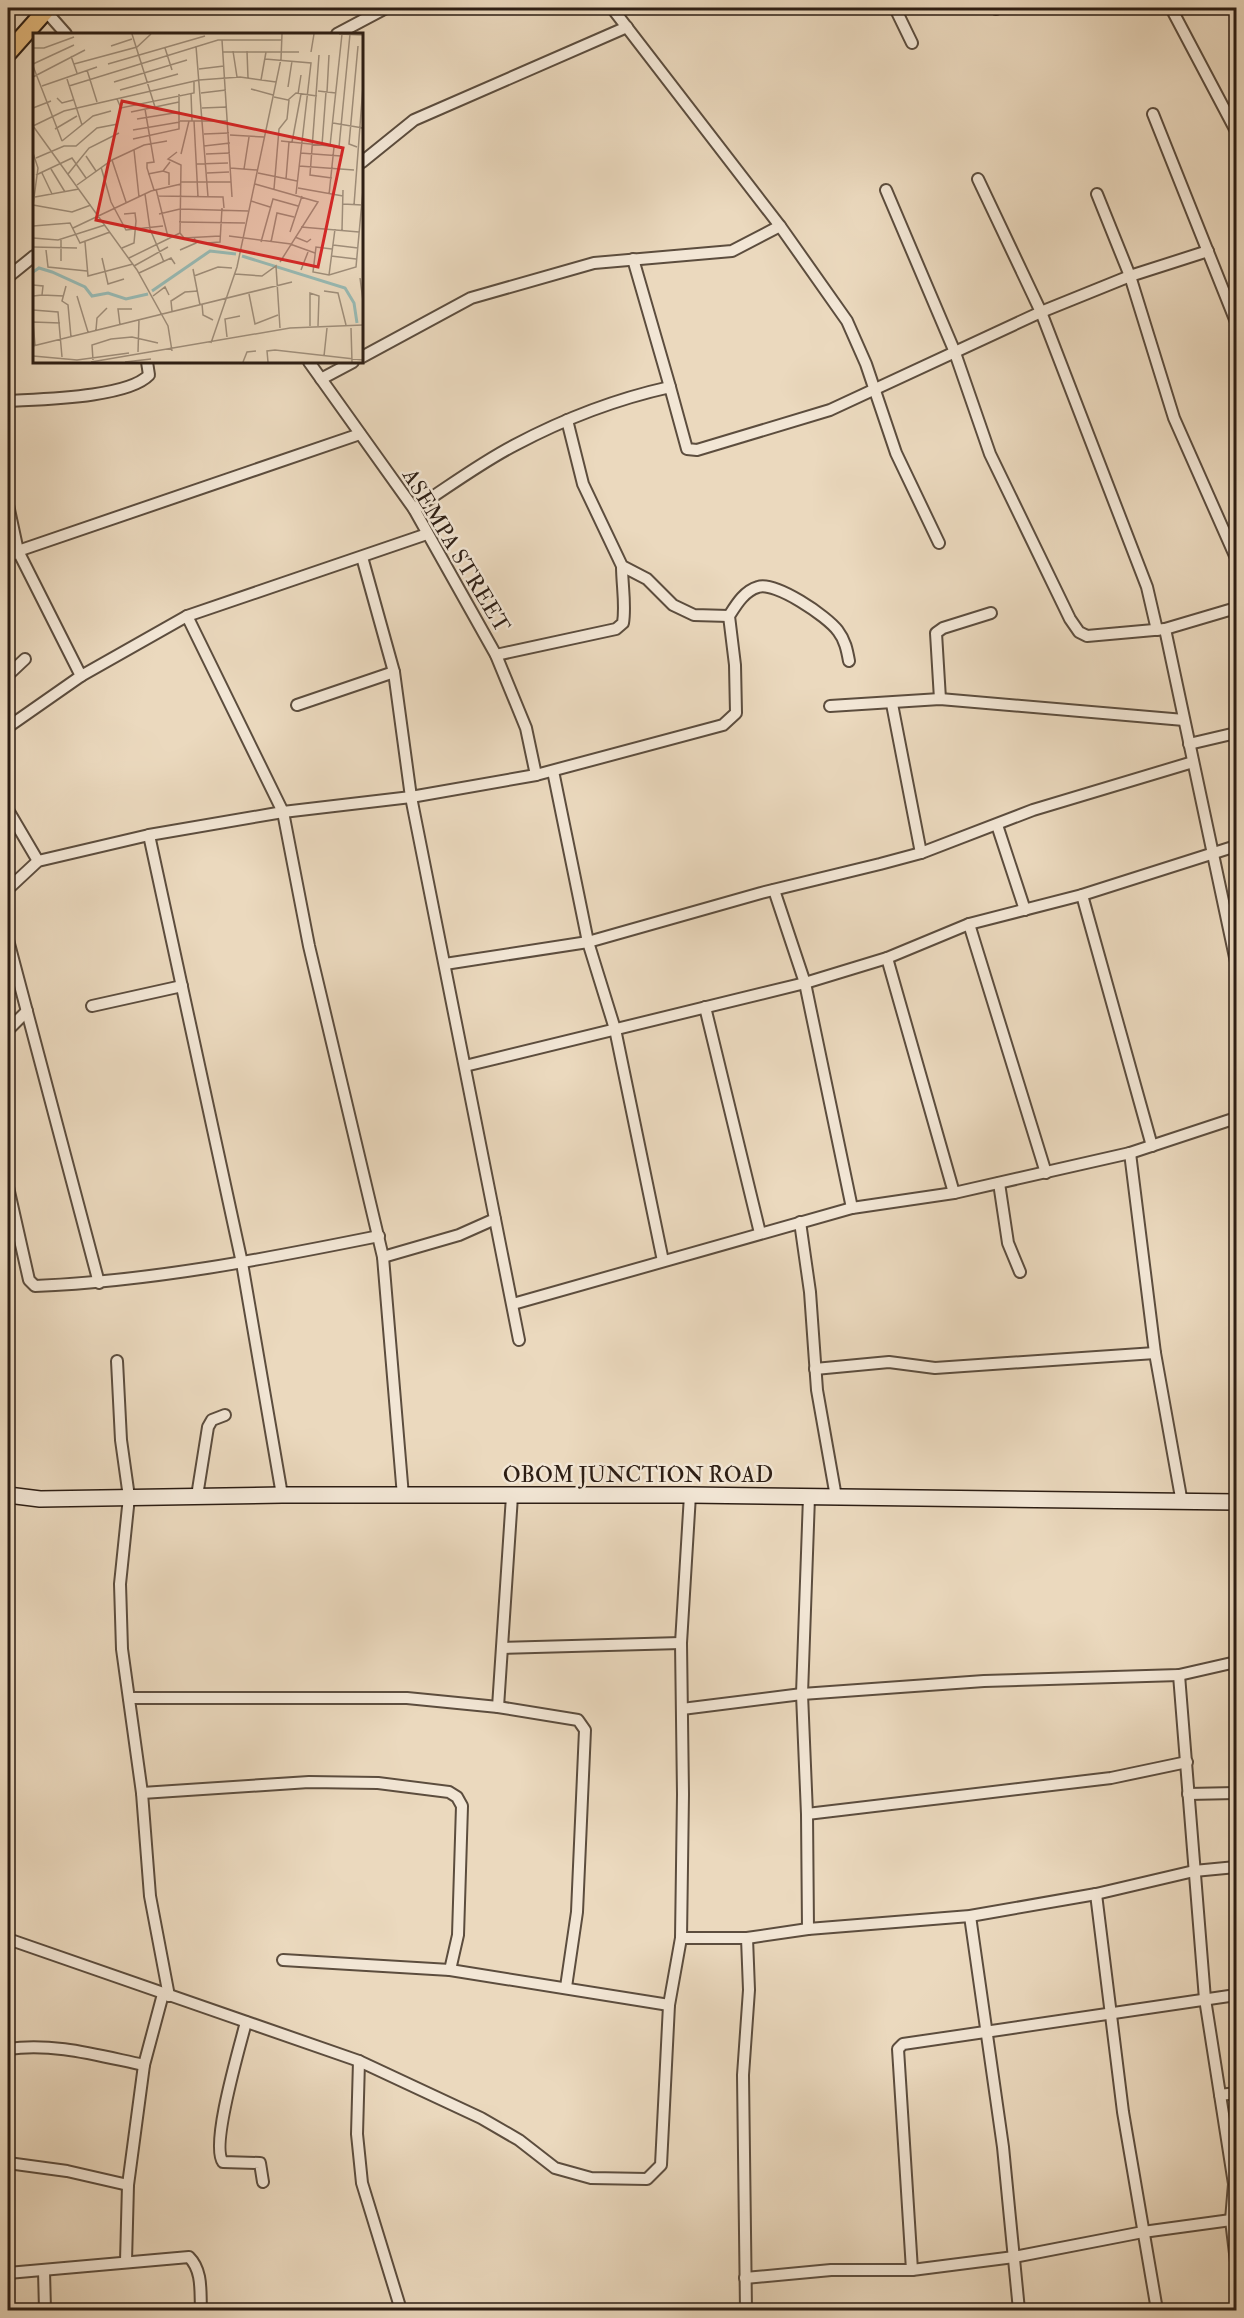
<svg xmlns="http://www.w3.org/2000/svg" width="1244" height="2318" viewBox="0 0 1244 2318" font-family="'IM FELL Double Pica',serif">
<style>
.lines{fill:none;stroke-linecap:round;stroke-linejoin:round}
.street-casing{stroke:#5c4d3e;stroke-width:14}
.secondary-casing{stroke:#2d1e14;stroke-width:18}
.primary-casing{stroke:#2d1e14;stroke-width:20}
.street{stroke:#f2e6d5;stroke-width:10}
.secondary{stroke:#f2e6d5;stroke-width:15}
.primary{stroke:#e6bc7f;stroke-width:16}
.labels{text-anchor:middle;stroke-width:5;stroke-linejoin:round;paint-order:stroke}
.street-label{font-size:22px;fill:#2d1e14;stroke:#f2e6d5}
.inset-river{fill:none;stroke:#98bab4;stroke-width:3}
.inset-road{fill:none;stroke:#9f8e7a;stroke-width:1.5}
.view{fill:#d62828;fill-opacity:0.15;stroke:#d62828;stroke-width:3}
.inset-edge{fill:none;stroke:#2d1e14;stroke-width:3}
</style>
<rect width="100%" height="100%" fill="#ebd9be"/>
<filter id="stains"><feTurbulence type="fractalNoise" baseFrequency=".00333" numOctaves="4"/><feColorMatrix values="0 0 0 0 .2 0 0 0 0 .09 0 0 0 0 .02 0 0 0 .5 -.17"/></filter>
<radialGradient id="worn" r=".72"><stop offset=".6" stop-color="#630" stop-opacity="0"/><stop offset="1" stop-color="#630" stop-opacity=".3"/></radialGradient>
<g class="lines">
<defs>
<g id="street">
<path d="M43 8 66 34"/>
<path d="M612 8 780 226 847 321 866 364 896 453 939 543"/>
<path d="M895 8 912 43"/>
<path d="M995 8 996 9"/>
<path d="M1171 8 1236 131"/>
<path d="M337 34 386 8"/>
<path d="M1153 114 1236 322"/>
<path d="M362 162 414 120 627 27"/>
<path d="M978 179 1041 312 1147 587 1157 630"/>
<path d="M886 190 954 350 990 454 1070 619 1079 632 1087 636 1165 629 1236 608"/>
<path d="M1097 194 1130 276 1174 418 1236 558"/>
<path d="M633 259 670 387"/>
<path d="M8 277 34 256"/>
<path d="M362 357 471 298 594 263 732 251 780 226"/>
<path d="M309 362 414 509 496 655 526 728 536 775"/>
<path d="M321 379 353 362"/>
<path d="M8 401C40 399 127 398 149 375L147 362"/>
<path d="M567 420 583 484 622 566 647 579 673 605 694 615 729 616"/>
<path d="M8 505 18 551 81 676"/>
<path d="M414 509C447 488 480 463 515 445 564 419 616 399 670 387L687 449 697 450 830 410 1041 312 1130 276 1208 251"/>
<path d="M362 557 394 672 411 797 495 1219 459 1235 383 1257"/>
<path d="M8 558 18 551 360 434"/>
<path d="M187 616 283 812 309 946 383 1257 403 1496"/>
<path d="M1165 629 1236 962"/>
<path d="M496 655 616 629 623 623C626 605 622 585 622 566"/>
<path d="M8 675 25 659"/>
<path d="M940 699 936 633 943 628 991 613"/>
<path d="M892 704 921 853"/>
<path d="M297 705 394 672"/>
<path d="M830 706 940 699 1184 720"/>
<path d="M8 727 81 676 187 616 427 534"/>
<path d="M1189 744 1236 733"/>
<path d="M553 771 588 942 615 1029 663 1261"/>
<path d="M8 810 38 861"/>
<path d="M997 825 1025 910"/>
<path d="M149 835 242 1263 282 1495"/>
<path d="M8 889 38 861 149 835 283 812 411 797 536 775 723 725 736 713 735 665 729 616C736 605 744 591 758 587 775 581 827 616 838 631 845 640 847 650 849 661"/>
<path d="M774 890 805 983 852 1208"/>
<path d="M1082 895 1152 1146"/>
<path d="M969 924 1046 1173"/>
<path d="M8 940 99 1283"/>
<path d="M887 958 954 1193"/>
<path d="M445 964 588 942 761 893 880 864 921 853 1033 810 1193 762"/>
<path d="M92 1006 182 986"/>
<path d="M705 1007 760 1233"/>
<path d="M8 1030 27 1011"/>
<path d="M465 1066 805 983 887 958 969 924 1082 895 1236 846"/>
<path d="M1130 1153 1155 1353 1182 1503"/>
<path d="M999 1183 1008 1243 1020 1272"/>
<path d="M8 1187 29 1280 35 1286C152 1281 265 1259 379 1236"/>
<path d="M495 1219 519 1340"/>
<path d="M800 1222 810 1292 817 1390 836 1497"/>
<path d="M513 1304 852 1208 954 1193 1130 1153 1236 1118"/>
<path d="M117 1361 121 1440 129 1497 120 1584 122 1649 142 1793 150 1896 169 1996"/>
<path d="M815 1369 889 1362 935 1368 1155 1353"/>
<path d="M197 1496 208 1427 212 1420 225 1415"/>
<path d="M502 1648 681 1643"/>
<path d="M1179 1675 1205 1999 1234 2184 1231 2220 1236 2262"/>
<path d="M129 1698H407L498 1707 578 1720 585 1730 577 1912 566 1987"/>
<path d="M498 1707 512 1496"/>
<path d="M682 1709 802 1694 984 1681 1179 1675 1236 1662"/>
<path d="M142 1793 309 1782 378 1783 449 1792 457 1797 462 1806 458 1935 450 1970"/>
<path d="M1188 1794 1236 1793"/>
<path d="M807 1814 1111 1778 1187 1762"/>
<path d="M1096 1894 1123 2112 1157 2310"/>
<path d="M970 1916 1003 2147 1019 2310"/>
<path d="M808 1929 807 1814 802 1694 809 1497"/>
<path d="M681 1938H747L808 1929 970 1916 1096 1894 1194 1871 1236 1867"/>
<path d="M8 1939 359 2061 481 2118 519 2140 555 2168 591 2178 647 2179 661 2165 669 2005 681 1938 683 1794 681 1643 690 1495"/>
<path d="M283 1960 450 1970 669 2005"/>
<path d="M246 2022C240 2046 210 2146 223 2162L260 2163 263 2182"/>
<path d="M8 2049C53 2042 100 2056 144 2065"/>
<path d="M359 2061 357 2134 362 2183 401 2310"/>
<path d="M1220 2095 1236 2093"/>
<path d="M8 2163 67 2171 128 2185"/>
<path d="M126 2261 128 2185 144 2065 163 1994"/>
<path d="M912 2270 898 2049 903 2044 1236 1995"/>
<path d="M44 2271 45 2310"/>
<path d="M8 2273 189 2257C203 2271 200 2292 201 2310"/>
<path d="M745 2278 831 2270H912L1014 2257 1143 2232 1231 2220"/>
<path d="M746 2310 743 2075 749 1990 747 1938"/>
</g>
<path id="secondary" d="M8 1495 40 1499 282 1495H690L1236 1502"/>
<path id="primary" d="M8 53 48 8"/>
</defs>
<use href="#street" class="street-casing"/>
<use href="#secondary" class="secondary-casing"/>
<use href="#primary" class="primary-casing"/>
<use href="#street" class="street"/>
<use href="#secondary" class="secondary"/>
<use href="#primary" class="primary"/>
</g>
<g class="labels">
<g class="street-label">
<text transform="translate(457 550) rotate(59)" y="8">ASEMPA STREET</text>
<text x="638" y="1482">OBOM JUNCTION ROAD</text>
</g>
</g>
<g transform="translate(33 33)">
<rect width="330" height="330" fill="#ebd9be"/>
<path class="inset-river" d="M209 223 312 255 321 270 324 290M0 239 6 235 19 239 52 254 59 263 75 260 93 266 115 261M119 258 177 218 203 221"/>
<path class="inset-road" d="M99 1 122 74M306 1 330 2M189 7 199 164M78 13 99 6M163 13 175 164M0 15H11L41 4M132 15 139 37M200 18 204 44M214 18 215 45M190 19H266M278 19 281 1M286 22 277 142 299 145M38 23 44 40M232 26 278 30 263 161M0 31 41 12M41 31 104 14 118 1M75 31 172 3M0 33 29 108M166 36 191 33M54 37 64 69M0 44 52 17M34 46 49 92M228 47 233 19M81 49 154 27M9 53 64 34M36 53 185 7H249M255 54 259 28M218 56 240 62M87 57 145 41M285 58 303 60M294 59 296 22M158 60 159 88M168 60 193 57M265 61 268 42M241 64 255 67 263 60 284 63M24 65 29 70 40 67M84 66 88 75 161 60V49M0 75 18 68M169 75 194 74M112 76 121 129 114 130V135L121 157M98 79 146 69M104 86 147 79M147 88H195M161 88 165 164M300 90 330 95M0 93 31 78 166 47 207 44 243 49M0 93 104 237 135 293 139 318M22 96 44 83M100 97 147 89M171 101 196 100M197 102 231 104M100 106 146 96V61M29 108 60 83 78 78M248 108 306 114 317 1M259 109 268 61M289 112 293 59M171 113 197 110M297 113 309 1M324 114 316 111 325 13M101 117 106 164M144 119 135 126 148 132 147 200M0 120 5 135 0 172M267 120 308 123M148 121 156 88M173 121 197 120M53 123 63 138M3 125 31 113H43L64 95 85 91M79 127 93 169M164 131 195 130M266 133 321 137M68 134 78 169 93 197 130 193M197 135 224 137M18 136 32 159M211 136 216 104M130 138 136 140V152M9 140 19 161M174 140 196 139M225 140 264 148M35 141 56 115 86 100M115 141 130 138 137 129M3 142 39 125 53 145M253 146 256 109M148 149H198M222 151 285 169 247 229M44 152 79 127 111 112 134 108M265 155 310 163M123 156 135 204M241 156 246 96 254 86 256 67M112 161 117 196 131 229M296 162 301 114M124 163 190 164 191 175M2 164 46 156M218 168 237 174M310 171 329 172M0 172 39 179 58 172M321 172 330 53M126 181 147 176 215 178M146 189 212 190M0 193 37 190 47 210 77 199M268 194 326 199M40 195 118 158 148 151M309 197 310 157M257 199 269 163M147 200 151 205 187 203M196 203 258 211M262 204 274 209 278 206M0 205 25 207 72 192M28 206V228M52 209 55 243 100 231M228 209 240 166 265 173M238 209 244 180 261 184M174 210 187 209 189 175M257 211 282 220M300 212 325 215M0 214 44 215M89 215 101 210 103 188 102 180 91 181M299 216 283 214 280 239 296 242 323 234 330 157M13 217 15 234 54 238M147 217 163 210 161 204M298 223 323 226M69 225 75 251 91 246M96 225 147 200M101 233 135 214M160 236 167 272M268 237 275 219M106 240 138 225 142 231M202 241 229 243 243 233 247 295M296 242 302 196M161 243 185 234 199 235M327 245 330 268M0 252 10 253 9 262 0 263M33 253 29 268 35 272 38 304M291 258 305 260 313 292M216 261 222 291 245 282M9 262 31 263M44 263 55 299M120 263 132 254 136 262M169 271 170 282 180 287M0 277 25 279 29 324M139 278 138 268 152 259 165 258M0 289 27 290M0 289 2 312M87 292 85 276H99M277 293V260L286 263 285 293M318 295 319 329M63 297 64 285 74 275M194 304 192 286 207 283M178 310 204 234 248 26 249 1M0 313 259 249M105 319 106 287M0 323 44 327 96 320M291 323 294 295M60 327 59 312 78 306 99 304 125 310M58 329 257 295 330 292M92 329 118 326M210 329 214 319 223 318M235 329 234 318 242 317 330 327"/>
<path class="view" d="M89 68 310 115 285 234 63 187Z"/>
<rect width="330" height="330" class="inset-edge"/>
</g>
<rect width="1244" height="2318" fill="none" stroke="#ebd9be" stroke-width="30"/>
<rect x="9" y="9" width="1226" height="2300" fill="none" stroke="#2d1e14" stroke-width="3"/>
<rect x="15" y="15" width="1214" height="2288" fill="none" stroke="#2d1e14" stroke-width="1.5"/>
<rect width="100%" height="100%" filter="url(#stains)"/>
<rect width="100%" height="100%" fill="url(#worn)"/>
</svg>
